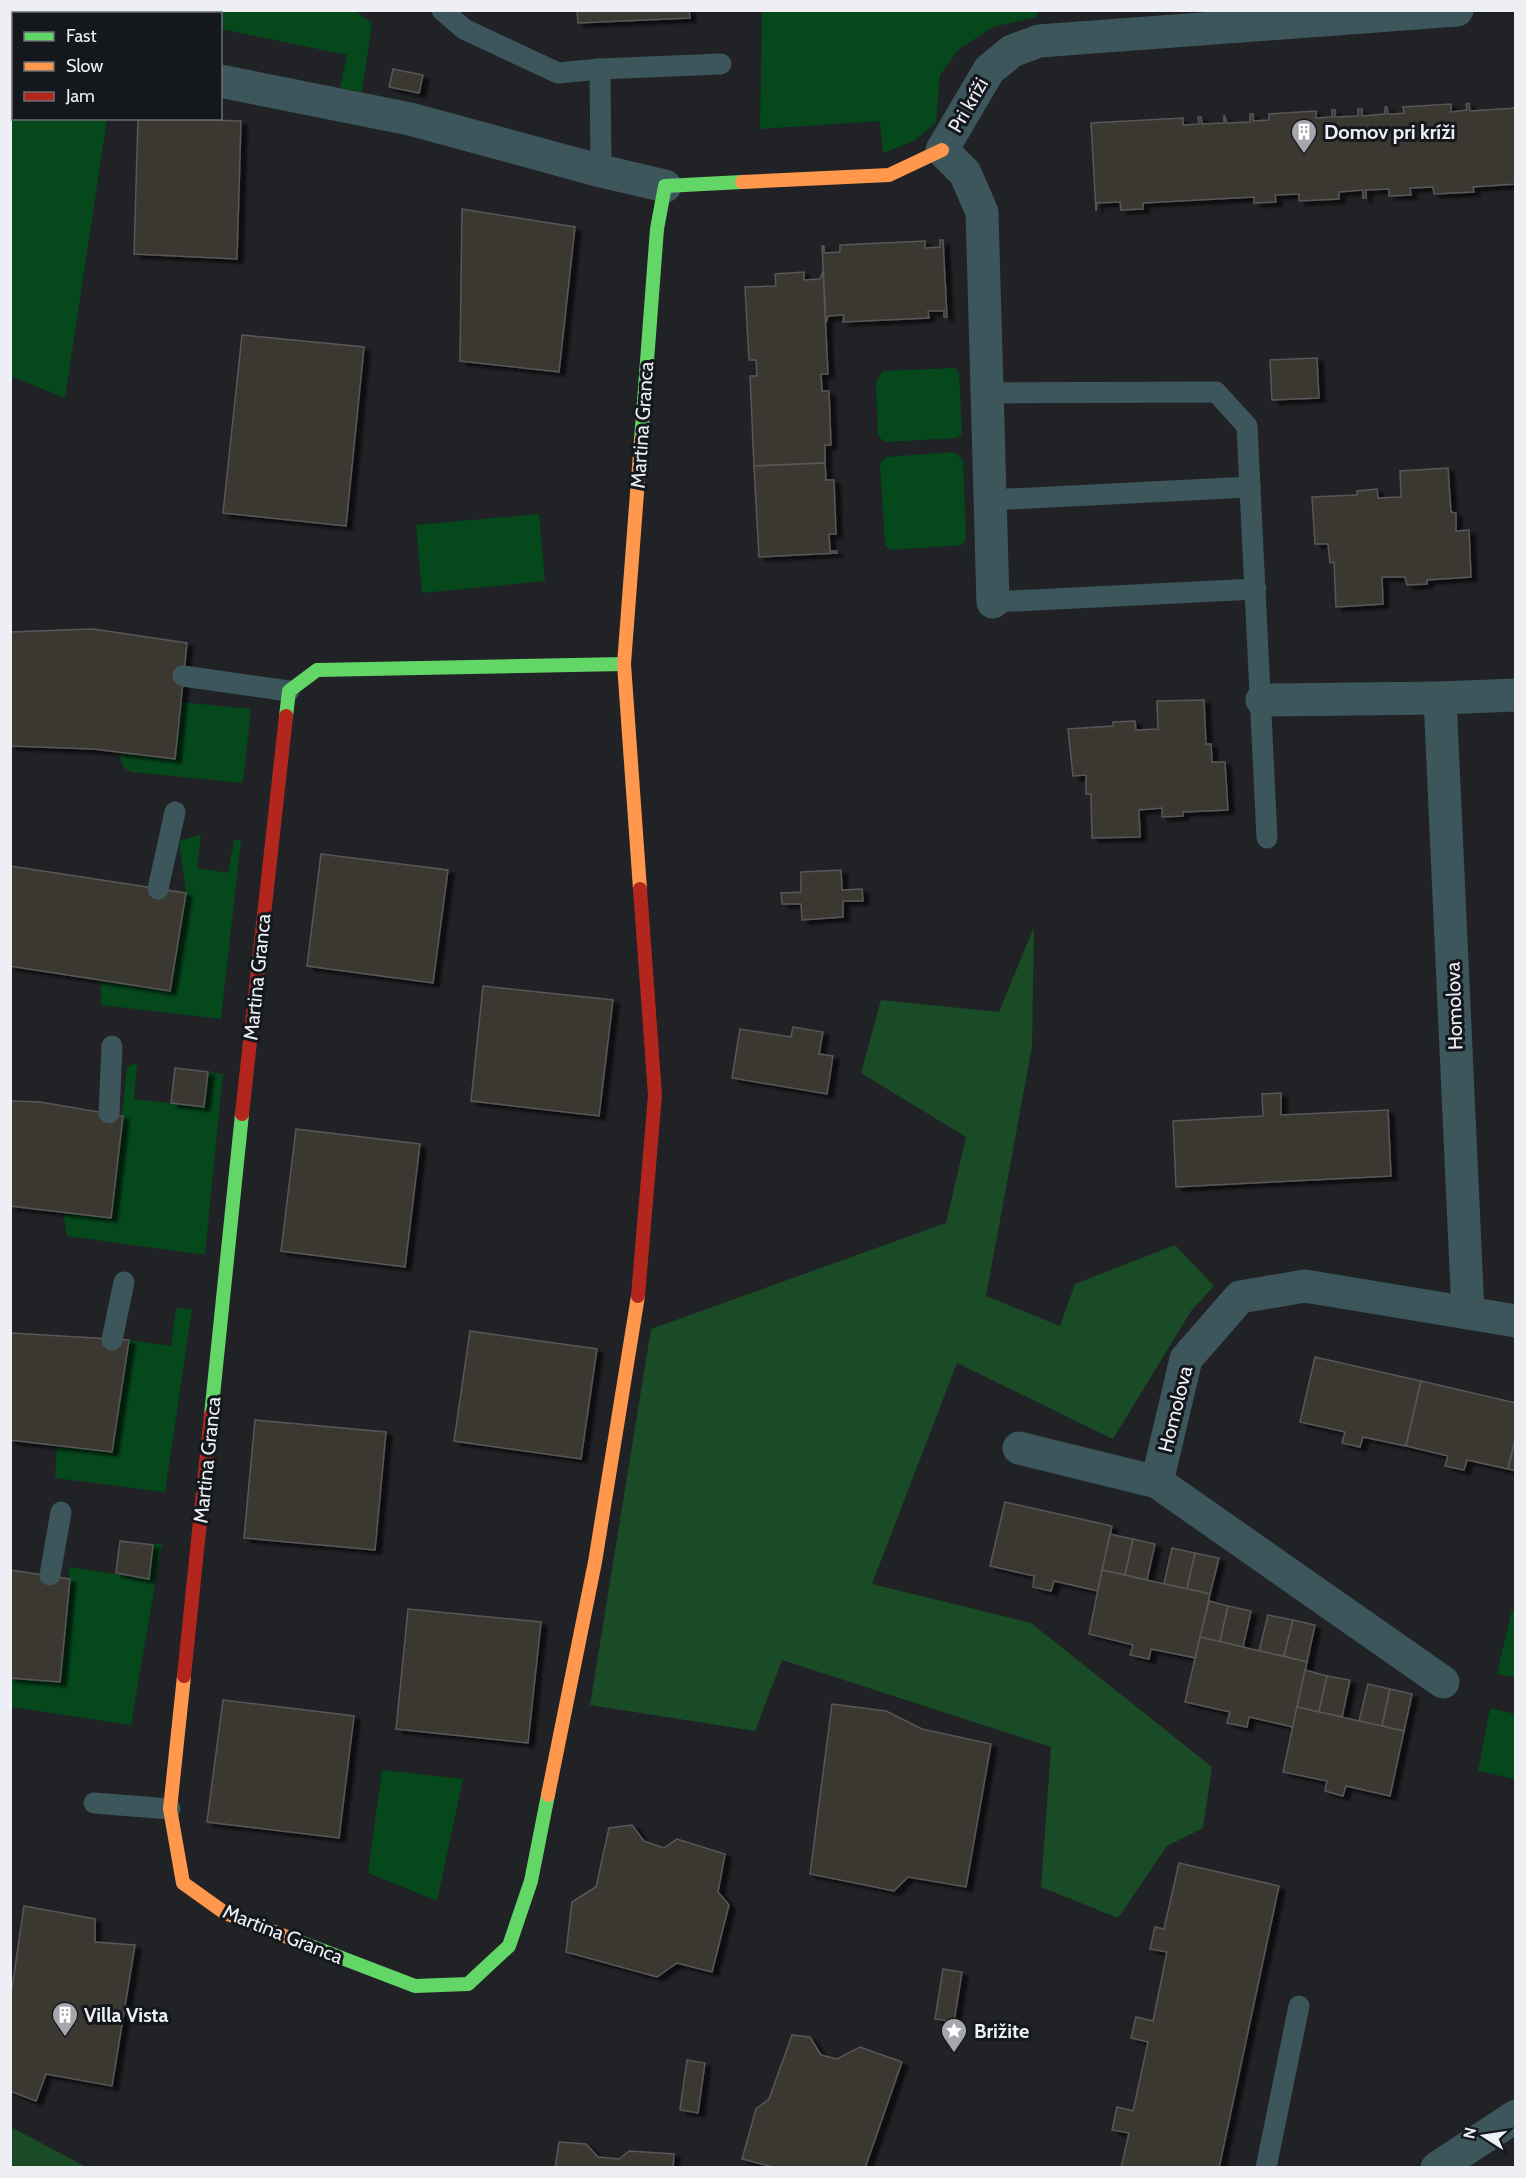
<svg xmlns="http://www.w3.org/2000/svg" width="1526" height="2178" viewBox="0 0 1526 2178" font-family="Cabin,sans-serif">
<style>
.green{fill:#04481c}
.forest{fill:#194b26}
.building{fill:#3a3830;stroke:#585758;stroke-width:1.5;filter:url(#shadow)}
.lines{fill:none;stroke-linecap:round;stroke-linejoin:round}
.lane{stroke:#3d565b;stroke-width:21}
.street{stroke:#3d565b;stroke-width:33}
.fast{stroke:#63d668;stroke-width:14}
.slow{stroke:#ff974d;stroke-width:14}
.jam{stroke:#b3261e;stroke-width:14}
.labels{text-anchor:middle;stroke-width:6;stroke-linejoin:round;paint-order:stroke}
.street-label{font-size:20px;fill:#edeff4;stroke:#14181d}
.poi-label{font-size:20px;font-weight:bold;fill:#edeff4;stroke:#14181d;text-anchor:start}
</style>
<defs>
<filter id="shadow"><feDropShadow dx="6" dy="4" stdDeviation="1.5" flood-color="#0009"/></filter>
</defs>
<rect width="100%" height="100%" fill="#202225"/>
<g class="green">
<path d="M354 10 372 23 362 92 340 88 347 55 221 29 220 14H14V118L107 119 65 398 11 376V11Z"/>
<path d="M762 11 1037 10V17L993 27 959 49 940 75 936 123 914 141 883 153 880 121 760 129Z"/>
<path d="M955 368 959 373 962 433 957 438 885 442 878 436 876 381 883 371Z"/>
<path d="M954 452 963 460 966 539 962 545 891 550 885 545 880 464 886 457Z"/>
<path d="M539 514 545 581 422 593 416 525Z"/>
<path d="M180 702 251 709 243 783 132 772 124 768 118 752 175 759Z"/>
<path d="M201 835 197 868 228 873 234 840H241L221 1019 101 1005V981L170 991 186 893 179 841Z"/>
<path d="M137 1063 134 1099 203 1107 208 1072 223 1074 205 1255 67 1236 63 1212 111 1218 127 1067Z"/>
<path d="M176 1308 192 1309 165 1492 55 1478 57 1446 112 1452 129 1340 171 1346Z"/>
<path d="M162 1543 131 1725 11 1707 10 1678 60 1681 70 1579 68 1567 149 1579 153 1545Z"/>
<path d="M1512 1610 1515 1611V1677L1497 1674Z"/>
<path d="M1490 1708 1515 1714V1779L1478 1771Z"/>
<path d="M382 1770 463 1779 437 1901 368 1873Z"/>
</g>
<g class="forest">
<path d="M1034 927 1032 1047 986 1296 1060 1326 1075 1284 1175 1245 1214 1286 1191 1311 1113 1439 957 1363 872 1584 1031 1623 1212 1767 1203 1828 1167 1846 1118 1918 1041 1887 1051 1747 782 1660 755 1731 590 1705 651 1329 946 1223 966 1137 861 1073 881 1000 999 1012Z"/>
<path d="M11 2127 86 2167H11Z"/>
</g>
<g class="building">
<path d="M577 10H689L690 18 578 23Z"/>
<path d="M393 69 423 75 419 93 389 87Z"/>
<path d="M1469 103 1470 111 1516 108V184L1473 187 1474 192 1434 194 1433 187 1410 188 1411 195 1389 196V189L1366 190V198H1363V190L1339 192V199L1299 201V194L1275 195 1276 202 1254 203V197L1143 203V209L1121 210 1120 202 1097 203 1096 211 1091 123 1183 118V125L1199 124 1198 117H1201L1202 124 1224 123V115L1227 123 1250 122V114H1253V121L1269 120V114L1316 111V118L1332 117V110H1335V117L1358 116V109H1362V116L1385 114V107H1387L1388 114H1396L1404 113 1403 107 1451 104V112L1467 110 1466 104Z"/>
<path d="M138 118 241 121 237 259 134 254Z"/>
<path d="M462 209 575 227 559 372 460 361Z"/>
<path d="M940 240H943L947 317H944V311H928L929 318 843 322 844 315 828 316 826 323 822 246H824V253L840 252V245L925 241V248L940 247Z"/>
<path d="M823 271 828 374H821L822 391H829L831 445H825V463L754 466 750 376H757L756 360H749L745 287 776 286 775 274 804 272V280L820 279Z"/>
<path d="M242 335 364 347 346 526 223 513Z"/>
<path d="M1317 358 1319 398 1272 400 1270 360Z"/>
<path d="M825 463 826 480H834L836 534H829L830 551H837V553L759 557 754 466Z"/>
<path d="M1448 468 1451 512 1456 513V531L1469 530 1471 577 1427 580V584L1407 585 1405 577H1382L1383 604 1336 607 1334 562 1330 563 1328 544H1315L1312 497 1357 495V491L1377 489 1378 498 1401 497 1400 471Z"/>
<path d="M93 629 187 643 175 759 93 749 10 746V632Z"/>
<path d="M1204 700 1206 744H1211L1212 762H1225L1228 810 1183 812V816L1162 817V808L1139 810 1140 837 1092 838 1091 794H1086V775L1073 776 1068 729 1113 726V722L1135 721 1136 730 1158 729 1157 701Z"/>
<path d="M321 854 448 870 433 983 307 966Z"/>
<path d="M10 866 186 893 170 991 10 966Z"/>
<path d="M841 870 842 890 862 889 863 901H843V917L802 920 801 904H782L781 893 801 892V872Z"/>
<path d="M483 986 613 1000 599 1116 471 1101Z"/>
<path d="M793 1027 823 1032 819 1054 833 1056 827 1094 732 1078 740 1029 791 1037Z"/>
<path d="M175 1068 208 1072 204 1107 171 1103Z"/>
<path d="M1281 1093V1115L1388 1110 1391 1176 1176 1187 1173 1121 1263 1116 1262 1094Z"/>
<path d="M10 1101 40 1102 123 1116 111 1218 10 1206Z"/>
<path d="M296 1129 420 1144 405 1267 281 1251Z"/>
<path d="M470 1331 597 1349 581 1459 454 1441Z"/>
<path d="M10 1333 129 1340 112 1452 10 1440Z"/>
<path d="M1315 1357 1421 1381 1406 1446 1363 1437 1360 1447 1342 1443 1345 1432 1300 1422Z"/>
<path d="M1421 1381 1516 1403V1436L1508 1469 1467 1460 1464 1470 1445 1466 1448 1456 1406 1446Z"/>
<path d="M255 1420 386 1432 375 1550 244 1538Z"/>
<path d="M1516 1436V1471L1508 1469Z"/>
<path d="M1005 1502 1112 1526 1098 1591 1054 1581 1051 1591 1033 1587 1034 1576 990 1566Z"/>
<path d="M1110 1534 1133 1539 1125 1575 1102 1570Z"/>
<path d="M1133 1539 1155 1544 1147 1580 1125 1575Z"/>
<path d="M120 1541 153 1545 149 1579 116 1573Z"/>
<path d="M1172 1548 1195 1553 1187 1589 1164 1584Z"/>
<path d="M1195 1553 1219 1558 1210 1594 1187 1589Z"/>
<path d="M10 1570 70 1579 60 1682 10 1678Z"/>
<path d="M1102 1570 1210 1594 1196 1658 1151 1649 1149 1659 1130 1655 1133 1645 1089 1634Z"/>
<path d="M1209 1601 1228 1606 1220 1642 1200 1637Z"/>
<path d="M1228 1606 1251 1611 1243 1647 1220 1642Z"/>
<path d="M408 1609 541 1622 528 1743 396 1729Z"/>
<path d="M1268 1615 1293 1620 1284 1656 1259 1651Z"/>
<path d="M1293 1620 1315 1625 1307 1662 1284 1656Z"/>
<path d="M1200 1637 1307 1662 1293 1727 1249 1717 1247 1727 1227 1723 1230 1712 1185 1702Z"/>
<path d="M1305 1670 1327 1676 1319 1712 1297 1707Z"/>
<path d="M1327 1676 1350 1680 1342 1717 1319 1712Z"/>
<path d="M1368 1684 1390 1689 1382 1726 1359 1721Z"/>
<path d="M1390 1689 1412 1694 1404 1731 1382 1726Z"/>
<path d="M223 1700 354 1716 339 1838 207 1822Z"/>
<path d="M832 1704 886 1711 922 1729 991 1744 966 1887 908 1877 894 1891 810 1874Z"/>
<path d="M1297 1707 1404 1731 1390 1796 1346 1786 1343 1796 1325 1791 1327 1781 1283 1772Z"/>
<path d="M632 1825 644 1841 664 1848 677 1839 725 1854 718 1892 729 1905 712 1972 677 1963 657 1977 566 1952 572 1902 596 1887 609 1828Z"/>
<path d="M1179 1863 1279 1886 1219 2168H1121L1129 2133 1112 2130 1117 2107 1133 2111 1148 2042 1131 2038 1136 2017 1153 2021 1167 1952 1150 1949 1155 1927 1164 1929Z"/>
<path d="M24 1906 95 1919V1942L135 1945 112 2086 46 2074 36 2101 10 2091V2002Z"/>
<path d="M943 1969 962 1972 954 2022 935 2019Z"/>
<path d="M792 2035 810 2037 821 2055 837 2059 860 2047 902 2062 865 2168H777L742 2159 756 2109 769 2099Z"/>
<path d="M687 2060 705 2063 698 2113 680 2110Z"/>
<path d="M559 2142 586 2144 598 2157 619 2159 629 2151 674 2154 673 2168H555Z"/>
</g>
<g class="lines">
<g class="lane">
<path d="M442 10 464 29 558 73 600 69"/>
<path d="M601 171 600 69 721 64"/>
<path d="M986 393 1216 392 1247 426 1267 838"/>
<path d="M989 500 1250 487"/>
<path d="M993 602 1256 589"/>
<path d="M183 676 289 691"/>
<path d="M158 889 175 812"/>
<path d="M109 1113 112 1046"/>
<path d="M112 1340 124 1282"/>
<path d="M50 1575 61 1512"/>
<path d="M94 1803 170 1809"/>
<path d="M1266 2168 1299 2006"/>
</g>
<g class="street">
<path d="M220 81 410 119 601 171 665 186"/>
<path d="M993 602 982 212 965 173 942 150 989 70 1012 51 1039 41 1457 10"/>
<path d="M1262 700 1440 698"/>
<path d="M1468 1313 1440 698 1516 695"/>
<path d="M1019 1448 1157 1482 1443 1682"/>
<path d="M1157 1482 1186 1359 1240 1297 1305 1286 1516 1321"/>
<path d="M1437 2168 1516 2116"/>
</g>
<g class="fast">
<path d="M641 440 657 229 665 186 742 182"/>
<path d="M286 716 289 691 317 670 624 664"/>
<path d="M211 1415 242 1114"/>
<path d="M295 1940 415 1986 468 1984 509 1946 531 1881 548 1795"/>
</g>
<g class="slow">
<path d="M742 182 889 175 942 150"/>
<path d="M640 889 624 664 641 440"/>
<path d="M184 1676 170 1809 183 1883 225 1913 295 1940"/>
<path d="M548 1795 595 1562 638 1296"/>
</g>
<g class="jam">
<path d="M242 1114 286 716"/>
<path d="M638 1296 655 1095 640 889"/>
<path d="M184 1676 211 1415"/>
</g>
</g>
<defs>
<symbol id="building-pin" viewBox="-11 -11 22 30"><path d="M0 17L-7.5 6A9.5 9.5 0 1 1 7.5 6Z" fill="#a5a7ac" stroke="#14181d"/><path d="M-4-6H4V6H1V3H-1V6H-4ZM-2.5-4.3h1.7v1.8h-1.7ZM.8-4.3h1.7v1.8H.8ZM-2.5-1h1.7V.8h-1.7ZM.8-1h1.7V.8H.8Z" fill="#fff"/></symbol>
<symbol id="sight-pin" viewBox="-11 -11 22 30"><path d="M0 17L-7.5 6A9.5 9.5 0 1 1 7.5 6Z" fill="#a5a7ac" stroke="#14181d"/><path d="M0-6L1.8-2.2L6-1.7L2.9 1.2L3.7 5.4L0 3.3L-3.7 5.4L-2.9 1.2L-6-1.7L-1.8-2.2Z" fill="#fff"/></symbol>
</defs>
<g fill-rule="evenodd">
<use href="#building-pin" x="1289" y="117" width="30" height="40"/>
<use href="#building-pin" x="50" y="2000" width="30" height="40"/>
<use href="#sight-pin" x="939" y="2016" width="30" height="40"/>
</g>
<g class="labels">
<g class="street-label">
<text transform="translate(968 105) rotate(-60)" y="7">Pri kríži</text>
<text transform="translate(642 425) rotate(-86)" y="7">Martina Granca</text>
<text transform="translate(257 977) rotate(-84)" y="7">Martina Granca</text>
<text transform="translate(1454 1006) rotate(-92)" y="7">Homolova</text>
<text transform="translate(1175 1409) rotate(-76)" y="7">Homolova</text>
<text transform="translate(207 1460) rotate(-84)" y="7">Martina Granca</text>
<text transform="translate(283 1934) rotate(22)" y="7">Martina Granca</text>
</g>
<g class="poi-label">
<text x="1324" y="139">Domov pri kríži</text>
<text x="84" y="2022">Villa Vista</text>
<text x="974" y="2038">Brižite</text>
</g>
</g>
<rect width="1526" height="2178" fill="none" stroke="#edeff4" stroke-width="24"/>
<rect x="12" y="12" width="210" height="108" fill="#14181d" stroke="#6b6e73" stroke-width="1.5"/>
<rect x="24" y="32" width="30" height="9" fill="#63d668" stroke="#6b6e73" stroke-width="1.5"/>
<text x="66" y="42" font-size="18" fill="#edeff4">Fast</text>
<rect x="24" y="62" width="30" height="9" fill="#ff974d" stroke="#6b6e73" stroke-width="1.5"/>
<text x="66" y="72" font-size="18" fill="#edeff4">Slow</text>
<rect x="24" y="92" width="30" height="9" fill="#b3261e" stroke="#6b6e73" stroke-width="1.5"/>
<text x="66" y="102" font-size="18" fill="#edeff4">Jam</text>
<g transform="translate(1484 2136) rotate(282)" stroke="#14181d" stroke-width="4.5" paint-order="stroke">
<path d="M0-4.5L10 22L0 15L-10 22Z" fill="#edeff4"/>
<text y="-9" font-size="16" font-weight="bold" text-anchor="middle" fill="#edeff4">N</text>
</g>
</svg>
